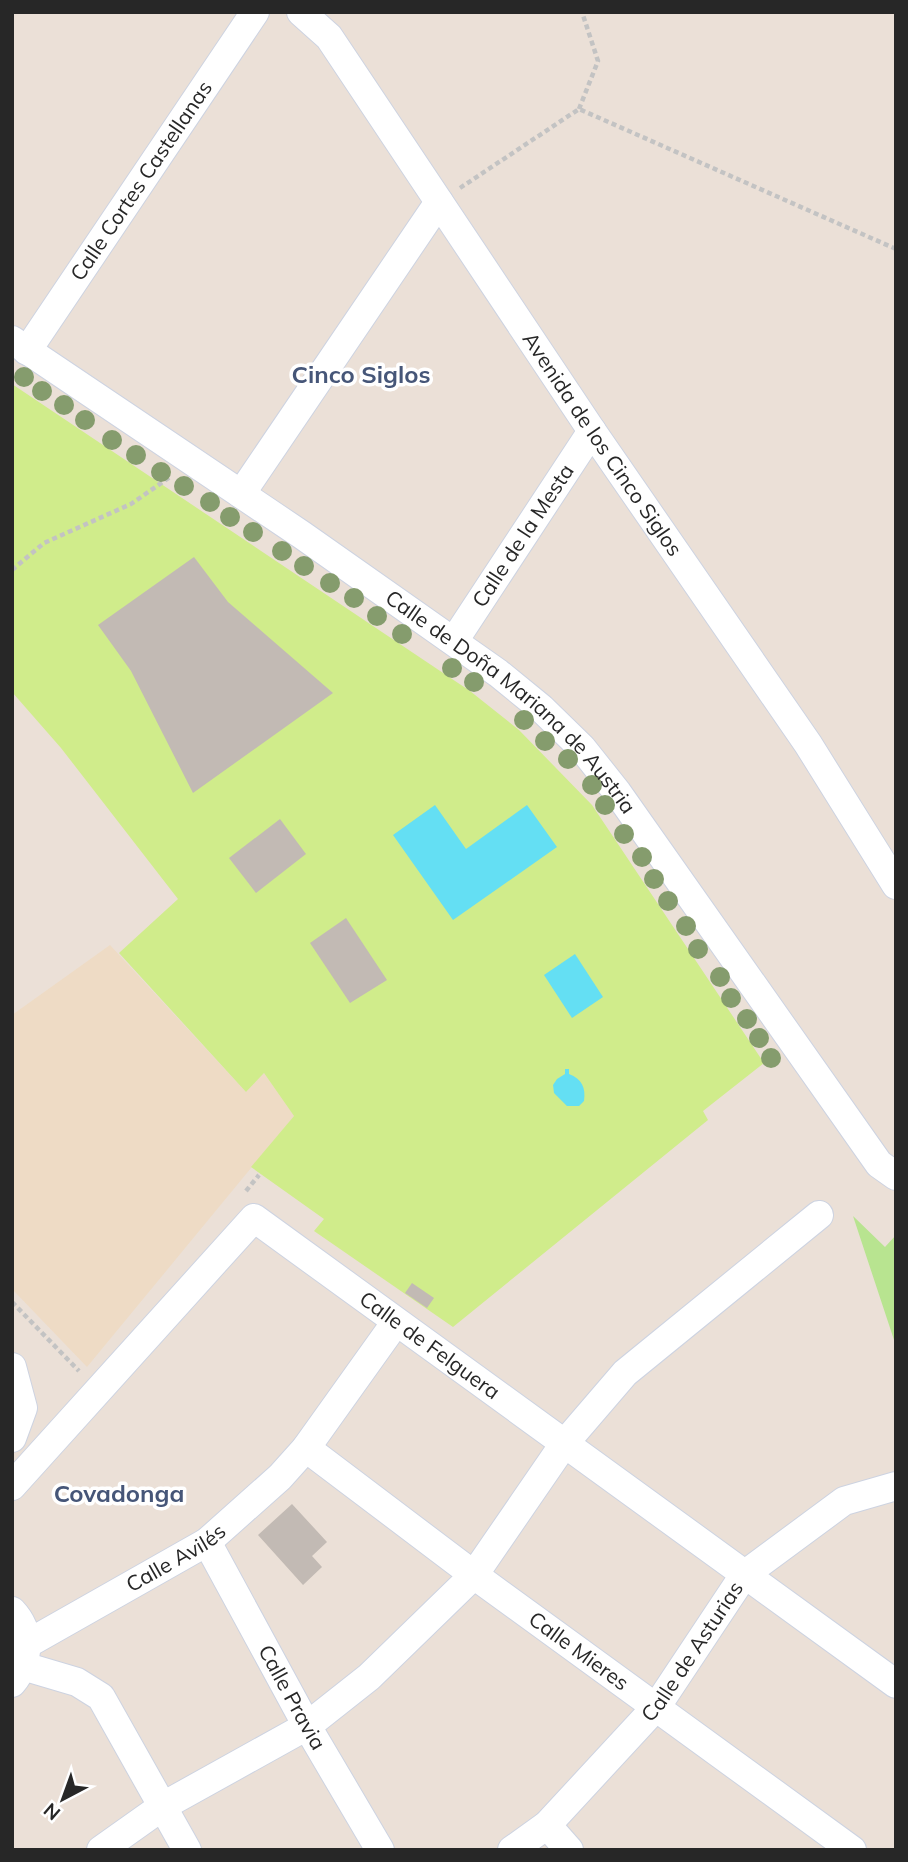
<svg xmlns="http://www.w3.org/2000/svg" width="908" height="1862" viewBox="0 0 908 1862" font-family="Mulish,sans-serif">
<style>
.education{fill:#eedbc5}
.green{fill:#b8e490}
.pitch{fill:#d0ec8b}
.water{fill:#64dff3}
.building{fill:#c2bab4}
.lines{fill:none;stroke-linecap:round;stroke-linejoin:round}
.street-casing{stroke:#cdd3e1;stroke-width:30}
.path{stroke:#c3c3c3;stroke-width:4.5;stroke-dasharray:5 3.5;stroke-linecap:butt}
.street{stroke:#fff;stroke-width:28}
.tree{fill:#859c6d}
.labels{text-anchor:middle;stroke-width:7;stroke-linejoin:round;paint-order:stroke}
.street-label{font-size:21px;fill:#272727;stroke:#fff}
.quarter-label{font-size:24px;font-weight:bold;fill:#465678;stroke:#fff}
</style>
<rect width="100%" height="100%" fill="#ebe0d7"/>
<path class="education" d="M110 945 246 1092 264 1073 294 1116 87 1367 12 1289V1015Z"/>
<path class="green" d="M853 1216 885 1247 896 1235V1346Z"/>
<path class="pitch" d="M12 384 470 691 519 730 592 805 764 1063 703 1111 708 1120 453 1327 314 1231 324 1219 251 1167 294 1116 264 1073 246 1092 119 953 178 899 61 748 12 692Z"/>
<g class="water">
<path d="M435 805 466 849 527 805 557 847 453 920 393 835Z"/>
<path d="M575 954 603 997 572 1018 544 975Z"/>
<path d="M565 1069H569V1074C582 1079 586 1088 584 1101L579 1106H567L554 1093 553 1085 557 1079 565 1074Z"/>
</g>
<g class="building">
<path d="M194 557 228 602 333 693 193 793 131 671 98 625Z"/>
<path d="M280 819 306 854 256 893 229 858Z"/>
<path d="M346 918 387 980 350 1003 310 943Z"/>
<path d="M412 1283 434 1298 427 1308 405 1293Z"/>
<path d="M292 1504 327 1542 312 1556 322 1567 303 1585 258 1535Z"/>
</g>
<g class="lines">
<defs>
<g id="street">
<path id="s1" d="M301 12 329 37 592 431 808 744 896 885"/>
<path id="s2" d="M12 340 302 535 498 673 541 708 582 748 617 792 879 1164 896 1176"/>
<path id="s3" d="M27 351 255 12"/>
<path d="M241 494 439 202"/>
<path id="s4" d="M454 641 592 431"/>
<path d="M12 1367 23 1408 12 1438"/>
<path id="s5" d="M306 1448 474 1575 852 1850"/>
<path id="s6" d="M12 1486 254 1218 896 1684"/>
<path id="s7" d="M207 1542 307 1726 380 1850"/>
<path d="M12 1611C32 1632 30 1661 12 1683"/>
<path id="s8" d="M27 1644 207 1542 280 1477 306 1448 396 1322"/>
<path d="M23 1666 77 1682 101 1697 187 1850"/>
<path d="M547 1825 569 1850"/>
<path d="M101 1850 163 1806 307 1726 369 1677 474 1575 564 1444 625 1373 819 1215"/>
<path id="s9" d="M512 1850 547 1825 657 1706 744 1575 844 1501 896 1486"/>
</g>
</defs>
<use href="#street" class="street-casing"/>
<g class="path">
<path d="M579 109 598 61 582 12"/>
<path d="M460 188 579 109 896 249"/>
<path d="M12 570 44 543 131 504 170 477"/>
<path d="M246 1191 259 1175"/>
<path d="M12 1302 79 1371"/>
</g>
<use href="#street" class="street"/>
</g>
<g class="tree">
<circle cx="24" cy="377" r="10"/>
<circle cx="42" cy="391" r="10"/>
<circle cx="64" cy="405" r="10"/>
<circle cx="85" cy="420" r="10"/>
<circle cx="112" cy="440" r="10"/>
<circle cx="136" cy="455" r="10"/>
<circle cx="161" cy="472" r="10"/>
<circle cx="184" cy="486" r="10"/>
<circle cx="210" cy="502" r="10"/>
<circle cx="230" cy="517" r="10"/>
<circle cx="253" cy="532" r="10"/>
<circle cx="282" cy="551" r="10"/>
<circle cx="304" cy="566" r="10"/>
<circle cx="330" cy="583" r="10"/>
<circle cx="354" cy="598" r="10"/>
<circle cx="377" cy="616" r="10"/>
<circle cx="402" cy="634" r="10"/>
<circle cx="452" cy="668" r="10"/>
<circle cx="474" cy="682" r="10"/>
<circle cx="524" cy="720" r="10"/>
<circle cx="545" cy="741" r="10"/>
<circle cx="568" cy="759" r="10"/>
<circle cx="592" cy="785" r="10"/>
<circle cx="605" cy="805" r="10"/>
<circle cx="624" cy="834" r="10"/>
<circle cx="642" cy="857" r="10"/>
<circle cx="654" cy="879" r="10"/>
<circle cx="668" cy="901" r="10"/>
<circle cx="686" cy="926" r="10"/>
<circle cx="698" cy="949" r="10"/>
<circle cx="720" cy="977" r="10"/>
<circle cx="731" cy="998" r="10"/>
<circle cx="747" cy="1019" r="10"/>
<circle cx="759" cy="1038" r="10"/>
<circle cx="771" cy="1058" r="10"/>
</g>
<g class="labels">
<g class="street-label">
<text dy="7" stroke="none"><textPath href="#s3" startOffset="205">Calle Cortes Castellanas</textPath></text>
<text dy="7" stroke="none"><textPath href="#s1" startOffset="528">Avenida de los Cinco Siglos</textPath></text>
<text dy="7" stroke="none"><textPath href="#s4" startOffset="126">Calle de la Mesta</textPath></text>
<text dy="7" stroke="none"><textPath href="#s2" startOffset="618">Calle de Doña Mariana de Austria</textPath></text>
<text dy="7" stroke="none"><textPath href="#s6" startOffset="578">Calle de Felguera</textPath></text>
<text dy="7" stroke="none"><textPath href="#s8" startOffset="172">Calle Avilés</textPath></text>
<text dy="7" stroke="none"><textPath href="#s5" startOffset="340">Calle Mieres</textPath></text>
<text dy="7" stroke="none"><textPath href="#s9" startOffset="270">Calle de Asturias</textPath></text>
<text dy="7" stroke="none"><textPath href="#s7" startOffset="177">Calle Pravia</textPath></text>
</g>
<g class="quarter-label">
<text x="361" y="383">Cinco Siglos</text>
<text x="119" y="1502">Covadonga</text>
</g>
</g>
<rect width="908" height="1862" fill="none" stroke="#272727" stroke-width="28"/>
<g transform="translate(63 1799) rotate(221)" stroke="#ffffff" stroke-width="5" paint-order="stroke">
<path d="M0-5L12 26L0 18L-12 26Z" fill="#272727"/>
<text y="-10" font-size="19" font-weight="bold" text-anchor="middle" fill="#272727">N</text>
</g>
</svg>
